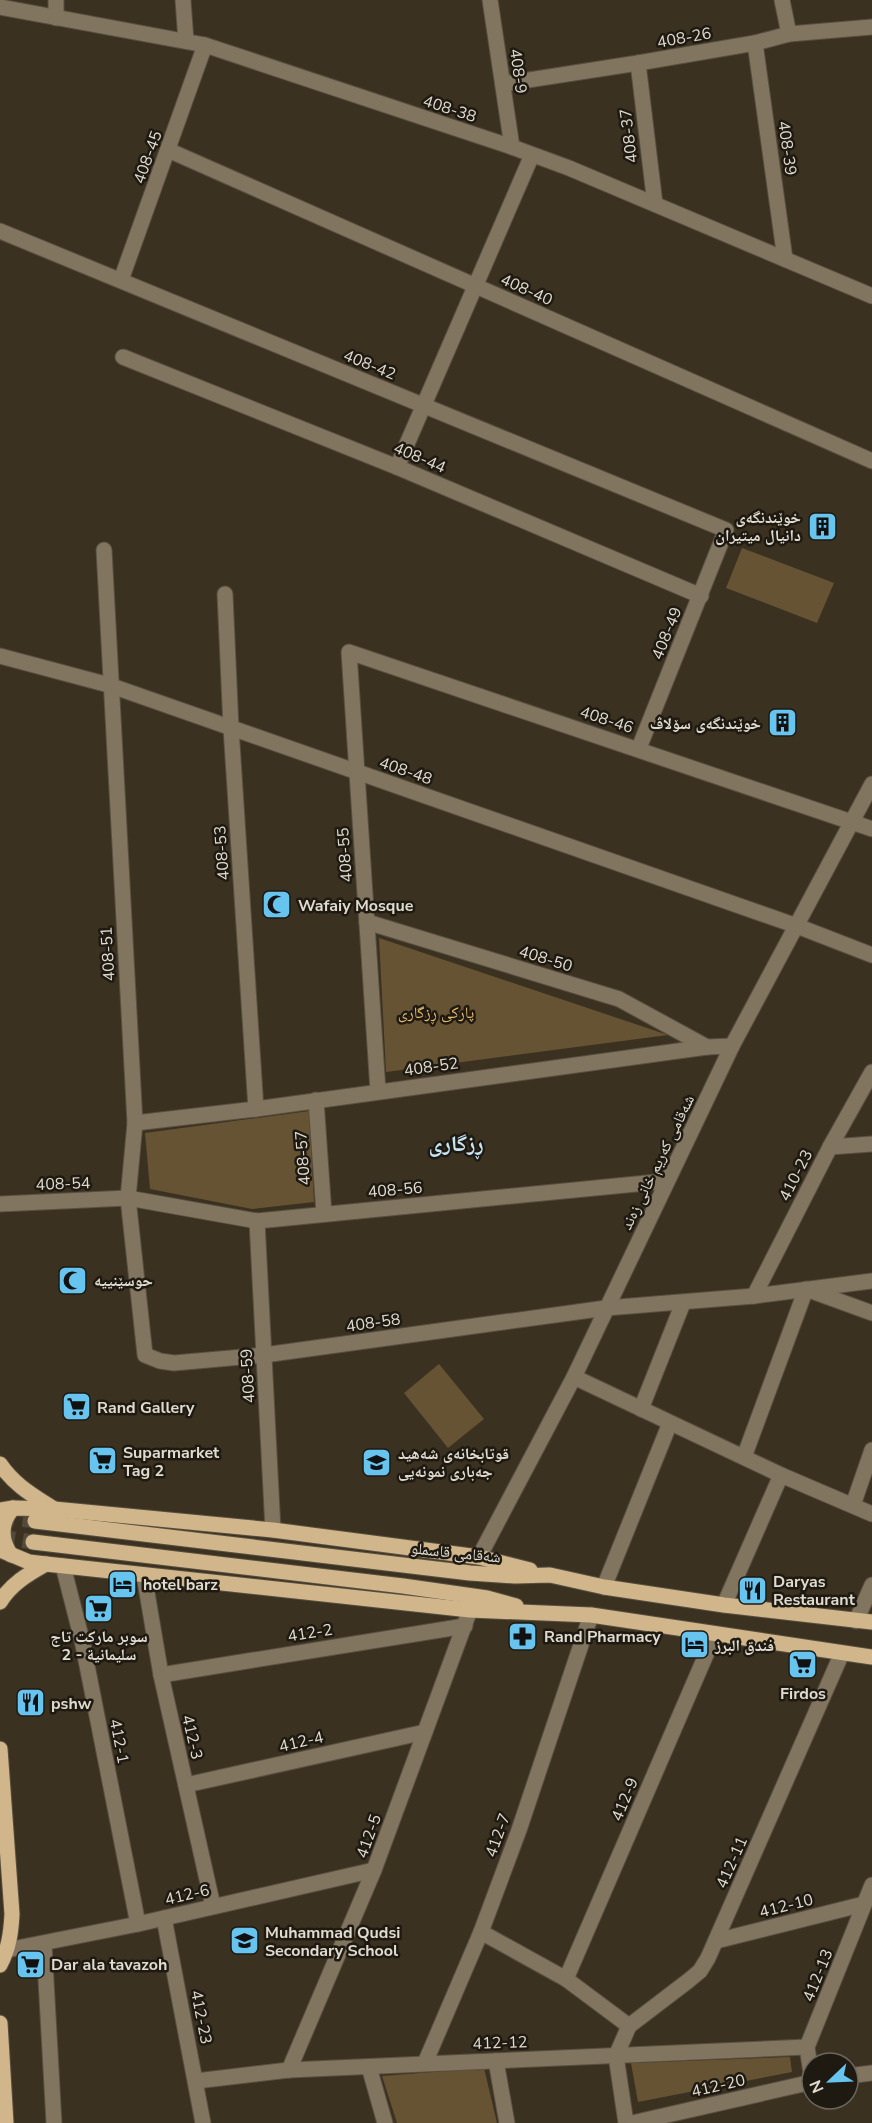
<svg xmlns="http://www.w3.org/2000/svg" width="872" height="2123" viewBox="0 0 872 2123" font-family="'Nunito Sans','Noto Naskh Arabic',sans-serif">
<style>
.green{fill:#665334}
.lines{fill:none;stroke-linecap:round;stroke-linejoin:round}
.major-tunnel{stroke:#544a3a;stroke-width:15;stroke-dasharray:15 8;stroke-linecap:butt}
.minor-casing{stroke:#594f40;stroke-width:17}
.major-casing{stroke:#594f40;stroke-width:17}
.minor{stroke:#817560;stroke-width:15}
.major{stroke:#d0b68a;stroke-width:15}
.labels{text-anchor:middle;stroke-width:5;stroke-linejoin:round;paint-order:stroke}
.street-label{font-size:16px;fill:#e0dacf;stroke:#1e1a12}
.poi-label{font-size:16px;font-weight:bold;fill:#e0dacf;stroke:#1e1a12;text-anchor:start}
.park-label{font-size:16px;fill:#e5b96d;stroke:#1e1a12}
.district-label{font-size:22px;font-weight:bold;fill:#c6e5f5;stroke:#1e1a12}
</style>
<rect width="100%" height="100%" fill="#3b3120"/>
<g class="green">
<path d="M742 548 834 583 817 623 726 588Z"/>
<path d="M379 938 668 1035 386 1072Z"/>
<path d="M309 1111 314 1202 252 1209 150 1189 145 1133Z"/>
<path d="M439 1364 484 1419 448 1448 404 1393Z"/>
<path d="M790 2057 792 2072 638 2102 631 2063Z"/>
<path d="M484 2068 497 2123H397L382 2076Z"/>
</g>
<g class="lines">
<g class="major-tunnel">
<path d="M0 1516 35 1521"/>
<path d="M0 1537 33 1542"/>
</g>
<defs>
<g id="minor">
<path d="M56 0V18"/>
<path d="M183 0 186 41"/>
<path d="M490 0 512 147"/>
<path d="M782 0 789 34"/>
<path d="M0 7 205 45 512 147 569 168 872 296"/>
<path d="M755 43 785 259"/>
<path d="M638 63 655 204"/>
<path d="M503 84 638 63 755 43 789 34 872 27"/>
<path d="M168 150 872 461"/>
<path d="M0 231 726 530 639 748"/>
<path d="M121 280 205 45"/>
<path d="M123 357 397 467 701 596"/>
<path d="M397 467 532 155"/>
<path d="M104 550 135 1123 128 1198 145 1355 160 1361 174 1363 264 1355 606 1308 754 1296 872 1281"/>
<path d="M225 594 231 728 256 1109"/>
<path d="M0 656 109 685 797 926 872 955"/>
<path d="M367 922 619 999 707 1047"/>
<path d="M378 1091 349 652 872 829"/>
<path d="M316 1100 324 1214"/>
<path d="M135 1123 256 1109 707 1047 732 1046"/>
<path d="M830 1147 872 1144"/>
<path d="M0 1204 128 1198 257 1221 667 1181"/>
<path d="M257 1221 273 1530"/>
<path d="M754 1296 830 1147 872 1072"/>
<path d="M574 1377 781 1475 872 1514"/>
<path d="M641 1409 683 1303"/>
<path d="M744 1457 806 1289 872 1313"/>
<path d="M853 1505 872 1450"/>
<path d="M479 1557 574 1377 732 1046 872 784"/>
<path d="M63 1566 82 1640 138 1924"/>
<path d="M144 1575 161 1675 213 1906"/>
<path d="M604 1587 670 1423"/>
<path d="M724 1605 781 1475"/>
<path d="M856 1621 872 1585"/>
<path d="M161 1675 465 1626"/>
<path d="M186 1785 425 1732"/>
<path d="M164 1918 203 2123"/>
<path d="M481 1932 566 1979 629 2026"/>
<path d="M716 1941 864 1904"/>
<path d="M44 1944 54 2123"/>
<path d="M7 1950 138 1924 374 1870"/>
<path d="M566 1979 715 1634"/>
<path d="M496 2061 507 2123"/>
<path d="M425 2063 481 1932 519 1830 591 1615"/>
<path d="M369 2067 385 2123"/>
<path d="M289 2070 374 1870 470 1610"/>
<path d="M848 2076 872 2073"/>
<path d="M812 2080 807 2047 872 1885"/>
<path d="M196 2081 289 2070 807 2047"/>
<path d="M626 2123 616 2056 629 2026 688 1981 700 1971 708 1958 842 1653"/>
<path d="M632 2123 812 2082"/>
</g>
<g id="major">
<path d="M0 1464C14 1485 34 1496 54 1509"/>
<path d="M0 1510 13 1508 54 1509 273 1530 479 1557 530 1570"/>
<path d="M35 1521 470 1573 515 1576 550 1575 604 1587 724 1605 872 1622"/>
<path d="M33 1542 403 1586 487 1598 516 1606"/>
<path d="M0 1550 29 1562 46 1564 470 1610 591 1615 872 1657"/>
<path d="M11 1555C0 1539 0 1523 13 1508"/>
<path d="M0 1602C11 1584 28 1574 46 1564"/>
<path d="M0 1749 12 1914C11 1933 9 1948 0 1965"/>
<path d="M0 2023 6 2123"/>
</g>
</defs>
<use href="#minor" class="minor-casing"/>
<use href="#major" class="major-casing"/>
<use href="#minor" class="minor"/>
<use href="#major" class="major"/>
</g>
<defs>
<symbol id="building-square" viewBox="-11 -11 22 22"><rect x="-9" y="-9" width="18" height="18" rx="4" fill="#66c4ef" stroke="#1e1a12"/><path d="M-4-6H4V6H1V3H-1V6H-4ZM-2.5-4.3h1.7v1.8h-1.7ZM.8-4.3h1.7v1.8H.8ZM-2.5-1h1.7V.8h-1.7ZM.8-1h1.7V.8H.8Z" fill="#111"/></symbol>
<symbol id="mosque-square" viewBox="-11 -11 22 22"><rect x="-9" y="-9" width="18" height="18" rx="4" fill="#66c4ef" stroke="#1e1a12"/><path d="M3.5-4.9A6 6 0 1 0 3.5 4.9A5 5 0 1 1 3.5-4.9Z" fill="#111"/></symbol>
<symbol id="supermarket-square" viewBox="-11 -11 22 22"><rect x="-9" y="-9" width="18" height="18" rx="4" fill="#66c4ef" stroke="#1e1a12"/><path d="M-6-5.5h2.5l.6 2H6L4.5 2H-2.5L-4.4-4H-6ZM-1.5 3.2a1.3 1.3 0 1 0 .1 0ZM3 3.2a1.3 1.3 0 1 0 .1 0Z" fill="#111"/></symbol>
<symbol id="school-square" viewBox="-11 -11 22 22"><rect x="-9" y="-9" width="18" height="18" rx="4" fill="#66c4ef" stroke="#1e1a12"/><path d="M0-5L7-2L0 1L-7-2ZM-4 1L0 2.5L4 1V4Q0 6-4 4Z" fill="#111"/></symbol>
<symbol id="hotel-square" viewBox="-11 -11 22 22"><rect x="-9" y="-9" width="18" height="18" rx="4" fill="#66c4ef" stroke="#1e1a12"/><path d="M-6-4.5h1.5V1H6V5H4.5V3h-9V5H-6ZM-4 0a1.8 1.8 0 1 1 3.6 0ZM.5 0V-2.5h3Q6-2.5 6 0Z" fill="#111"/></symbol>
<symbol id="restaurant-square" viewBox="-11 -11 22 22"><rect x="-9" y="-9" width="18" height="18" rx="4" fill="#66c4ef" stroke="#1e1a12"/><path d="M-5-6h1v4h1v-4h1v4h1v-4h1v5L-1.5 .5V6h-2V.5L-5-1ZM5-6V6H3V1.5H1.5Q1.5-4 5-6Z" fill="#111"/></symbol>
<symbol id="pharmacy-square" viewBox="-11 -11 22 22"><rect x="-9" y="-9" width="18" height="18" rx="4" fill="#66c4ef" stroke="#1e1a12"/><path d="M-2-6h4v4h4v4h-4v4h-4v-4h-4v-4h4Z" fill="#111"/></symbol>
</defs>
<g fill-rule="evenodd">
<use href="#building-square" x="806" y="510" width="33" height="33"/>
<use href="#building-square" x="766" y="706" width="33" height="33"/>
<use href="#mosque-square" x="260" y="888" width="33" height="33"/>
<use href="#mosque-square" x="56" y="1264" width="33" height="33"/>
<use href="#supermarket-square" x="60" y="1390" width="33" height="33"/>
<use href="#supermarket-square" x="86" y="1444" width="33" height="33"/>
<use href="#school-square" x="360" y="1446" width="33" height="33"/>
<use href="#hotel-square" x="106" y="1568" width="33" height="33"/>
<use href="#restaurant-square" x="736" y="1574" width="33" height="33"/>
<use href="#supermarket-square" x="82" y="1592" width="33" height="33"/>
<use href="#pharmacy-square" x="506" y="1620" width="33" height="33"/>
<use href="#hotel-square" x="678" y="1628" width="33" height="33"/>
<use href="#supermarket-square" x="786" y="1648" width="33" height="33"/>
<use href="#restaurant-square" x="14" y="1686" width="33" height="33"/>
<use href="#school-square" x="228" y="1924" width="33" height="33"/>
<use href="#supermarket-square" x="14" y="1948" width="33" height="33"/>
</g>
<g class="labels">
<g class="street-label">
<text transform="translate(684 37) rotate(-10)" y="6">408-26</text>
<text transform="translate(519 71) rotate(82)" y="6">408-9</text>
<text transform="translate(450 108) rotate(18)" y="6">408-38</text>
<text transform="translate(628 136) rotate(-97)" y="6">408-37</text>
<text transform="translate(788 148) rotate(82)" y="6">408-39</text>
<text transform="translate(147 157) rotate(-70)" y="6">408-45</text>
<text transform="translate(527 289) rotate(24)" y="6">408-40</text>
<text transform="translate(370 364) rotate(22)" y="6">408-42</text>
<text transform="translate(420 457) rotate(23)" y="6">408-44</text>
<text transform="translate(666 633) rotate(-68)" y="6">408-49</text>
<text transform="translate(607 719) rotate(18)" y="6">408-46</text>
<text transform="translate(406 770) rotate(19)" y="6">408-48</text>
<text transform="translate(221 853) rotate(-94)" y="6">408-53</text>
<text transform="translate(344 855) rotate(-94)" y="6">408-55</text>
<text transform="translate(107 954) rotate(-93)" y="6">408-51</text>
<text transform="translate(546 958) rotate(17)" y="6">408-50</text>
<text transform="translate(431 1066) rotate(-8)" y="6">408-52</text>
<text transform="translate(302 1158) rotate(-94)" y="6">408-57</text>
<text transform="translate(657 1162) rotate(-64)" y="6">شەقامی کەریم خانی زەند</text>
<text transform="translate(795 1175) rotate(-63)" y="6">410-23</text>
<text transform="translate(63 1183) rotate(-2)" y="6">408-54</text>
<text transform="translate(395 1189) rotate(-5)" y="6">408-56</text>
<text transform="translate(373 1322) rotate(-8)" y="6">408-58</text>
<text transform="translate(247 1376) rotate(-93)" y="6">408-59</text>
<text transform="translate(456 1552) rotate(6)" y="6">شەقامی قاسملو</text>
<text transform="translate(310 1632) rotate(-9)" y="6">412-2</text>
<text transform="translate(193 1737) rotate(77)" y="6">412-3</text>
<text transform="translate(120 1741) rotate(79)" y="6">412-1</text>
<text transform="translate(301 1741) rotate(-13)" y="6">412-4</text>
<text transform="translate(624 1799) rotate(-67)" y="6">412-9</text>
<text transform="translate(497 1835) rotate(-70)" y="6">412-7</text>
<text transform="translate(368 1836) rotate(-70)" y="6">412-5</text>
<text transform="translate(731 1862) rotate(-66)" y="6">412-11</text>
<text transform="translate(187 1894) rotate(-13)" y="6">412-6</text>
<text transform="translate(786 1905) rotate(-14)" y="6">412-10</text>
<text transform="translate(817 1975) rotate(-68)" y="6">412-13</text>
<text transform="translate(202 2017) rotate(79)" y="6">412-23</text>
<text transform="translate(500 2042) rotate(-2)" y="6">412-12</text>
<text transform="translate(718 2085) rotate(-13)" y="6">412-20</text>
</g>
<g class="poi-label">
<text x="801" y="523" text-anchor="end">خوێندنگەی<tspan x="801" dy="18">دانیال میتیران</tspan></text>
<text x="761" y="729" text-anchor="end">خوێندنگەی سۆلاڤ</text>
<text x="298" y="911">Wafaiy Mosque</text>
<text x="94" y="1286">حوسێنییە</text>
<text x="97" y="1413">Rand Gallery</text>
<text x="123" y="1458">Suparmarket<tspan x="123" dy="18">Tag 2</tspan></text>
<text x="398" y="1459">قوتابخانەی شەهید<tspan x="398" dy="18">جەباری نمونەیی</tspan></text>
<text x="773" y="1587">Daryas<tspan x="773" dy="18">Restaurant</tspan></text>
<text x="143" y="1590">hotel barz</text>
<text x="99" y="1642" text-anchor="middle">سوبر ماركت تاج<tspan x="99" dy="18">2 - سليمانية</tspan></text>
<text x="544" y="1642">Rand Pharmacy</text>
<text x="715" y="1651">فندق البرز</text>
<text x="803" y="1699" text-anchor="middle">Firdos</text>
<text x="51" y="1709">pshw</text>
<text x="265" y="1938">Muhammad Qudsi<tspan x="265" dy="18">Secondary School</tspan></text>
<text x="51" y="1970">Dar ala tavazoh</text>
</g>
<g class="park-label">
<text x="436" y="1018">پارکی ڕزگاری</text>
</g>
<g class="district-label">
<text x="456" y="1151">ڕزگاری</text>
</g>
</g>
<g transform="translate(830 2081) rotate(247)"><circle r="28" fill="#1e1a12" stroke="#6c675e" stroke-width="1.5"/>
<path d="M0-4.5L10 22L0 15L-10 22Z" fill="#66c4ef"/>
<text y="-9" font-size="16" font-weight="bold" text-anchor="middle" fill="#e0dacf">N</text>
</g>
</svg>
